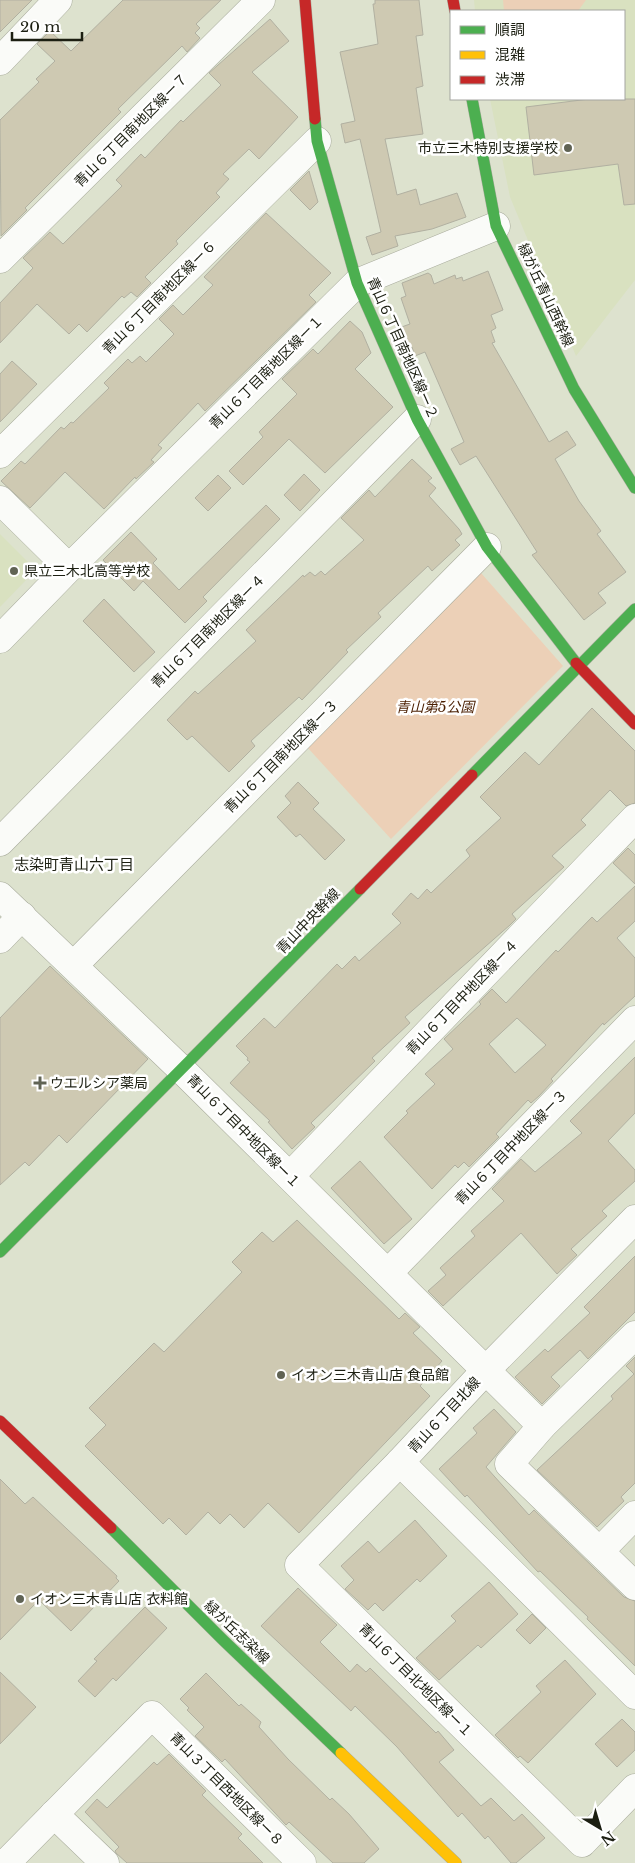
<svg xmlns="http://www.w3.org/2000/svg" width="635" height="1863" viewBox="0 0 635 1863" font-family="'Libre Baskerville','Noto Sans JP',serif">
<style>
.built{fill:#d9e1c0}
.green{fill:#ecd0b7}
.building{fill:#cec9b2;stroke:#b1b0a1;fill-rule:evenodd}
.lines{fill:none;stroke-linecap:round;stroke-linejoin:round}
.street-casing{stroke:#a8ab9c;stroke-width:29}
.fast-casing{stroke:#a8ab9c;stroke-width:12}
.slow-casing{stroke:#a8ab9c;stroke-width:12}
.jam-casing{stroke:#a8ab9c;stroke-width:12}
.street{stroke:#fafbf8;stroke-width:28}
.fast{stroke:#4caf50;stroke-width:11}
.slow{stroke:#ffc107;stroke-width:11}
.jam{stroke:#c62828;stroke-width:11}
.poi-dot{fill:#606354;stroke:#fff;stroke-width:2}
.labels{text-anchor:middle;stroke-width:5;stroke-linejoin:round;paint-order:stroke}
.street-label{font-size:14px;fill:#1c1f12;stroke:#fff}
.poi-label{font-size:14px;fill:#1c1f12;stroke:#fff;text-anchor:start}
.park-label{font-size:14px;font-style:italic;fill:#4a1e00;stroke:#fff}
.neighbourhood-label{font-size:15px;fill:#1c1f12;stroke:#fff}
</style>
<rect width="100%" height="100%" fill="#dde2ce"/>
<g class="built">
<path d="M474 0H635V280L576 356 510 197 490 99H624V11H475Z"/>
<path d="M0 534 29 563 27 579 0 607Z"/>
</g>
<g class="green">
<path d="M503 0H586L578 11H504Z"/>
<path d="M481 573 563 666 391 839 307 747Z"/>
</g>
<g class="building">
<path d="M0 0H32L0 32Z"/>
<path d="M123 0H221L196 24 200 28 195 33 200 38 187 52 182 46 179 49 118 109 121 112 25 208 27 210 1 236 0 120 39 82 36 79 55 61 37 44 50 31 71 51Z"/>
<path d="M375 0H419L423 35 416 36 423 86 416 88 423 134 385 139 397 195 416 189 420 205 457 193 466 217 432 229 395 236 398 246 372 255 366 237 381 232 360 139 345 143 341 124 355 121 340 52 378 44 373 4H375Z"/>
<path d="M270 19 289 41 252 72 298 117 259 159 249 149 223 174 229 179 216 193 220 197 176 241 178 244 145 277 151 283 137 297 131 292 124 298 122 296 87 332 79 324 69 334 37 304 0 343V303L33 268 23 258 50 232 63 244 122 186 116 180 141 154 145 158 181 120 183 122 221 85 209 73Z"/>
<path d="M589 99H635V204L624 205 618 164 534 175 526 107Z"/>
<path d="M309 171 318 202 310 210 290 190Z"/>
<path d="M266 213 331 273 309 295 316 302 205 411 198 403 158 445 162 448 151 460 154 462 136 479 135 477 104 509 65 472 30 508 1 481 21 461 25 464 61 427 64 429 71 422 73 423 109 388 104 383 128 359 132 363 140 356 146 362 174 334 159 319 173 305 183 315 213 285 204 277Z"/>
<path d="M488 271 503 310 491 315 496 328 491 331 495 342 492 343 549 442 567 431 576 445 555 459 579 501 601 531 597 534 626 572 598 593 606 603 584 620 532 555 537 552 476 456 460 465 451 449 464 442 425 352 415 356 412 347 404 350 396 329 410 324 401 298 406 296 402 283 428 273 431 275 434 284 455 275 456 279 462 277 463 281Z"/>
<path d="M350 321 362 332 371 353 355 369 393 407 325 473 289 439 243 485 229 471 263 437 259 432 297 394 282 379 313 349 318 354Z"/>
<path d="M12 361 37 384 0 422V374Z"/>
<path d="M412 459 432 478 428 481 436 488 429 496 459 529 462 534 455 540 460 545 432 571 428 566 378 613 381 617 346 650 348 652 302 700 299 697 251 741 255 746 229 772 192 736 187 740 167 720 195 691 198 694 256 641 246 630 303 575 304 577 310 572 315 576 321 571 325 575 364 540 341 518 369 490 375 497Z"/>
<path d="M304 474 320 490 300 511 284 495Z"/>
<path d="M218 475 231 488 208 511 195 498Z"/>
<path d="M266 505 280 519 203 597 207 601 185 623 143 581 134 591 103 560 131 532 157 559 153 563 179 590Z"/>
<path d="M104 599 155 652 134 672 83 621Z"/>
<path d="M592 708 635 751V803L626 806 610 790 581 820 586 825 552 856 564 867 512 914 516 919 510 925 405 1017 410 1023 372 1058 375 1061 311 1123 315 1127 292 1149 268 1122 270 1121 230 1083 250 1062 247 1060 248 1058 236 1046 264 1018 275 1028 337 964 342 969 355 956 359 961 401 923 392 914 411 893 418 899 427 889 431 893 470 856 466 850 501 818 480 797 525 752 539 765Z"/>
<path d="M298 782 319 803 313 809 345 840 325 860 300 834 296 837 277 817 291 803 285 796Z"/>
<path d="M628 848 635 855V884L613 863Z"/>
<path d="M635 886V921L617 938 635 958V996L604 1025 603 1023 551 1079 553 1081 539 1096 531 1103 528 1100 496 1134 499 1137 469 1167 464 1162 458 1168 455 1165 432 1189 384 1137 408 1113 406 1111 435 1084 425 1074 453 1049 444 1039 481 1004 479 1002 492 989 506 1003 556 950 558 952 592 917 597 922ZM517 1018 546 1045 515 1073 489 1044Z"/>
<path d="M50 966 148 1059 67 1143 59 1135 29 1166 25 1162 0 1185V1018Z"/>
<path d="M635 1057V1113L608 1141 635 1170V1181L602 1211 607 1216 571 1249 577 1255 557 1274 521 1233 443 1306 428 1291 446 1275 440 1268 475 1236 471 1231 504 1201 492 1189 521 1159 535 1172 582 1133 570 1121Z"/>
<path d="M360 1161 412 1219 384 1244 331 1188Z"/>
<path d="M297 1220 399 1319 405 1313 420 1327 413 1333 442 1361 420 1386 430 1396 299 1533 268 1503 244 1528 230 1514 220 1524 208 1512 186 1535 169 1518 163 1524 85 1446 106 1425 89 1408 154 1343 164 1352 242 1272 232 1262 262 1232 273 1242Z"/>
<path d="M635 1256V1312L588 1359 580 1350 551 1377 560 1386 542 1404 515 1377 545 1349 548 1352 590 1313 584 1307Z"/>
<path d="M635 1357V1483L621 1497 624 1501 597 1527 537 1470 613 1399 611 1396 634 1374 626 1366Z"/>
<path d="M494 1409 516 1432 486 1467 529 1515 534 1510 624 1597 635 1601V1666L587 1619 588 1617 540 1571 538 1572 467 1495 465 1497 439 1469 477 1433 473 1428Z"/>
<path d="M0 1479 25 1504 33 1497 117 1576 116 1578 119 1581 71 1631 39 1600 0 1640Z"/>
<path d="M415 1520 447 1556 420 1582 417 1579 383 1611 375 1603 368 1610 345 1589 354 1580 341 1566 368 1541 379 1553Z"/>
<path d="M489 1582 518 1614 481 1648 478 1645 439 1680 416 1658 456 1621 451 1616Z"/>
<path d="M298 1588 337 1625 320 1642 350 1672 357 1664 366 1672 370 1668 436 1733 438 1731 454 1750 439 1762 481 1806 491 1798 514 1821 522 1814 545 1838 516 1863H511L488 1836 485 1839 462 1813 458 1817 397 1747 355 1706 351 1711 261 1626Z"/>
<path d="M145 1607 167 1628 116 1681 113 1678 95 1697 78 1681 97 1661 94 1659Z"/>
<path d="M532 1614 546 1628 530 1644 516 1630Z"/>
<path d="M565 1660 596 1694 528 1763 520 1756 518 1758 495 1735 541 1692 536 1686Z"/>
<path d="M0 1672 36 1707 0 1744Z"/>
<path d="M206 1673 239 1706 241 1704 261 1722 259 1727 288 1759 330 1800 332 1798 349 1814 379 1849 364 1863H333L289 1822 286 1825 225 1759 222 1762 195 1736 204 1727 187 1710 189 1708 180 1699Z"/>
<path d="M622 1719 635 1732V1750L617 1767 595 1744Z"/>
<path d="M169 1754 206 1791 202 1795 242 1834 238 1838 263 1863H127L116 1853 115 1851 119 1847 85 1812 97 1799 107 1808 154 1762 157 1765Z"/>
</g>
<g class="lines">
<defs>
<g id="street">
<path d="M0 61 58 0"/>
<path d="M0 259 261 0"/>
<path d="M0 454 317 141"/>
<path d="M0 500 69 568 0 639"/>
<path d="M69 568 357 283 496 226"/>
<path d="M0 842 417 419"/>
<path d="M0 896 182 1070 542 1426"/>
<path d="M0 939 22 916"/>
<path d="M74 965 487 547"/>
<path d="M290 1176 635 818"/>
<path d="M635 1219 486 1370 400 1462 635 1695"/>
<path d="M388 1273 635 1020"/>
<path d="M635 1335 542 1426 509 1464 635 1586"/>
<path d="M400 1462 299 1565 582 1843 635 1788"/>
<path d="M600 1551 635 1515"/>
<path d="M54 1814 105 1863"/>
<path d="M6 1863 152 1715 302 1863"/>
</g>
<g id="fast">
<path d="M472 99 496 226 574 389 635 488"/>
<path d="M315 119 317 141 357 283 417 419 487 547 576 663"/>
<path d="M472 775 635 609"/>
<path d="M0 1252 360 889"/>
<path d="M111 1528 222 1639 341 1753"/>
</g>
<path id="slow" d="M341 1753 456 1863"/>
<g id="jam">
<path d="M305 0 315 119"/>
<path d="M453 0 455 11"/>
<path d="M576 663 635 724"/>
<path d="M360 889 472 775"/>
<path d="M0 1421 111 1528"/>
</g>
</defs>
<use href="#street" class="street-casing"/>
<use href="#fast" class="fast-casing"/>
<use href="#slow" class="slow-casing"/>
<use href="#jam" class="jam-casing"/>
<use href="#street" class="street"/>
<use href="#fast" class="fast"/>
<use href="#slow" class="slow"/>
<use href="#jam" class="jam"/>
</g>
<g class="poi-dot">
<circle cx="568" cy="148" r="5"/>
<circle cx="14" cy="571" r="5"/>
<path d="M37.5 1075.5h5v5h5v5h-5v5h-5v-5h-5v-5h5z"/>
<circle cx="281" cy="1375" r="5"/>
<circle cx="20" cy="1599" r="5"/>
</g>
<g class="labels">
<g class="street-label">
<text transform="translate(131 130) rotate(-45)" y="5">青山６丁目南地区線ー７</text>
<text transform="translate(546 295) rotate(65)" y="5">緑が丘青山西幹線</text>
<text transform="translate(159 297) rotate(-45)" y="5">青山６丁目南地区線ー６</text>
<text transform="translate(403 348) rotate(66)" y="5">青山６丁目南地区線ー２</text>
<text transform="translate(266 372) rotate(-45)" y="5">青山６丁目南地区線ー１</text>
<text transform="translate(208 631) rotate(-45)" y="5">青山６丁目南地区線ー４</text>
<text transform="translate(281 756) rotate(-45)" y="5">青山６丁目南地区線ー３</text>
<text transform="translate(308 921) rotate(-46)" y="5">青山中央幹線</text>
<text transform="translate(462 997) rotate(-46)" y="5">青山６丁目中地区線ー４</text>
<text transform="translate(244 1131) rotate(45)" y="5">青山６丁目中地区線ー１</text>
<text transform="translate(511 1147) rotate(-46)" y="5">青山６丁目中地区線ー３</text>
<text transform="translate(444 1415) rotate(-47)" y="5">青山６丁目北線</text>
<text transform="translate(237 1632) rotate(44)" y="5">緑が丘志染線</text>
<text transform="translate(416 1680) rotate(45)" y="5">青山６丁目北地区線ー１</text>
<text transform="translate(227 1789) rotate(45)" y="5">青山３丁目西地区線ー８</text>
</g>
<g class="poi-label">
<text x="558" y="153" text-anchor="end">市立三木特別支援学校</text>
<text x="24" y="576">県立三木北高等学校</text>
<text x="50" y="1088">ウエルシア薬局</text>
<text x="291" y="1380">イオン三木青山店 食品館</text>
<text x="30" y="1604">イオン三木青山店 衣料館</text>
</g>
<g class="park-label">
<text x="435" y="712">青山第5公園</text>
</g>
<g class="neighbourhood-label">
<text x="74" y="870">志染町青山六丁目</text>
</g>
</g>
<rect x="450" y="10" width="175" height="90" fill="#ffffff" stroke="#a4a5a0"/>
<rect x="460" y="26" width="25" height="8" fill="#4caf50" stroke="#a4a5a0"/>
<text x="495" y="35" font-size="15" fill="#1c1f12">順調</text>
<rect x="460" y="51" width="25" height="8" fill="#ffc107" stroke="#a4a5a0"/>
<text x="495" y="60" font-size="15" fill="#1c1f12">混雑</text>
<rect x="460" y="76" width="25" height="8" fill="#c62828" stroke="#a4a5a0"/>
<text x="495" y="85" font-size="15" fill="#1c1f12">渋滞</text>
<g transform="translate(600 1828) rotate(142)" stroke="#ffffff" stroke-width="4" paint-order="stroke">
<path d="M0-4L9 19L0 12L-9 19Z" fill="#1c1f12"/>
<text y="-8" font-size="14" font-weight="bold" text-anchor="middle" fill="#1c1f12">N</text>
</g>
<path d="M12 32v8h70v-8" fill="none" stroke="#1c1f12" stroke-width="2.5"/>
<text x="20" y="32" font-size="15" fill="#1c1f12" stroke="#ffffff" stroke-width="4" paint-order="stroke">20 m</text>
</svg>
